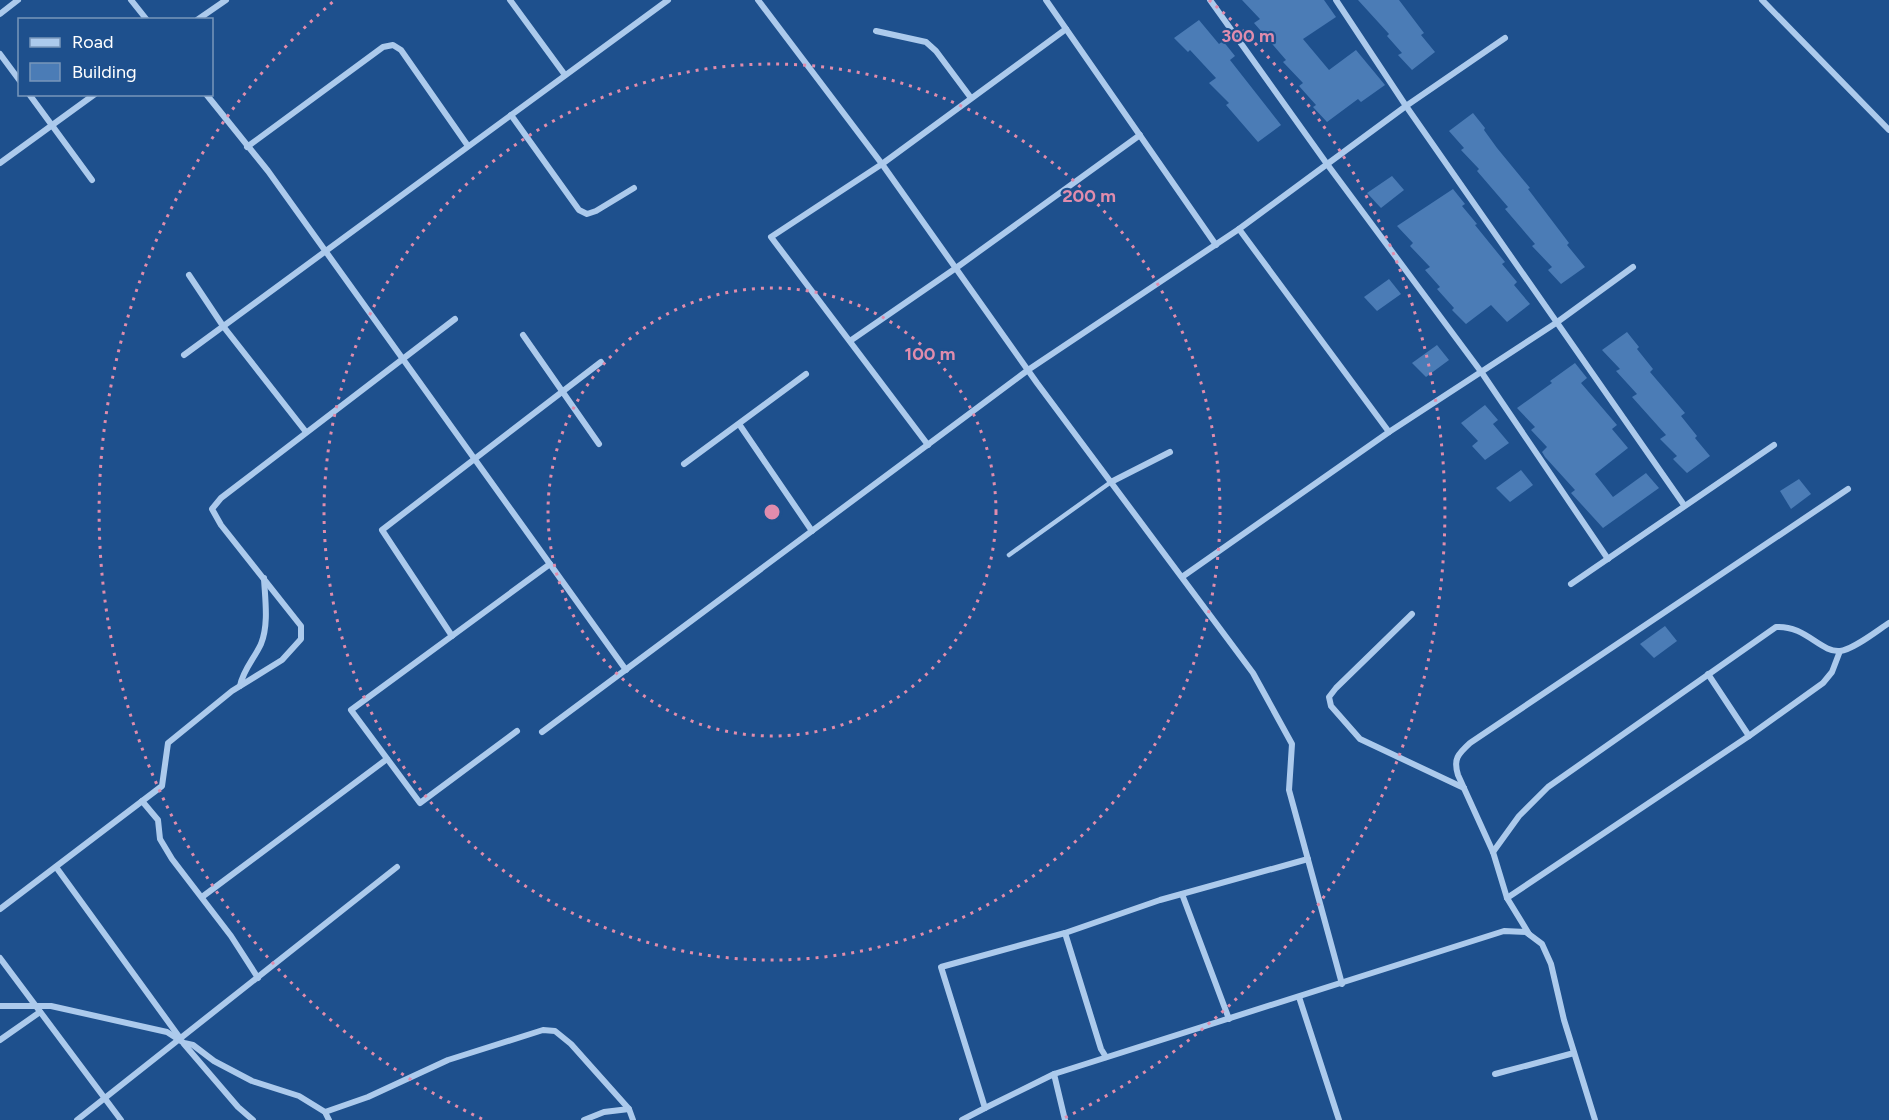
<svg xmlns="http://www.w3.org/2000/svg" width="1889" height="1120" viewBox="0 0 1889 1120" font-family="Figtree,sans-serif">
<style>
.building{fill:#4b7cb6}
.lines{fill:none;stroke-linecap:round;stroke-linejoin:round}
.lane{stroke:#accaec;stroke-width:4.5}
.street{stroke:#accaec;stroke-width:6}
.ring{fill:none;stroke:#e08cad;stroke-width:3;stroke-dasharray:3 6}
.centre{fill:#e08cad;stroke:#1e508d;stroke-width:3}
.ring-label{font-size:18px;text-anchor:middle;font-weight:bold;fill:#e08cad;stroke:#1e508d;stroke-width:4.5;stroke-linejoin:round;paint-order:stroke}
</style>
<rect width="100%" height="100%" fill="#1e508d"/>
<g class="building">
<path d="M1242 0H1324L1336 17 1303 39 1329 70 1356 50 1385 85 1361 102 1358 99 1327 122 1313 107 1316 105 1299 86 1303 83 1283 62 1286 60 1254 23 1260 19Z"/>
<path d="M1358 0H1399L1424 33 1421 35 1435 52 1412 70 1398 55 1402 53 1387 36 1389 34Z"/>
<path d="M1199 20 1219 44 1223 41 1235 56 1230 60 1281 125 1258 142 1226 105 1229 103 1209 83 1216 78 1190 50 1188 52 1174 38Z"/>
<path d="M1473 113 1485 128 1484 130 1497 148 1530 188 1528 189 1569 243 1567 245 1585 267 1561 284 1548 270 1552 267 1532 246 1535 244 1505 209 1508 207 1477 171 1479 169 1461 150 1464 148 1449 131Z"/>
<path d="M1392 176 1404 190 1381 208 1367 193Z"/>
<path d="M1453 189 1465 204 1462 206 1477 224 1475 225 1505 262 1502 264 1517 282 1514 285 1530 304 1507 322 1491 305 1466 324 1452 310 1454 308 1437 289 1440 287 1425 270 1430 267 1410 246 1413 243 1397 226Z"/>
<path d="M1389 279 1401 294 1377 311 1364 297Z"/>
<path d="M1627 332 1639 347 1637 349 1653 369 1650 372 1685 413 1681 416 1697 436 1695 438 1710 456 1687 473 1673 459 1677 456 1660 439 1666 435 1632 397 1637 394 1616 371 1620 369 1602 350Z"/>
<path d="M1437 345 1449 360 1426 377 1412 363Z"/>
<path d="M1575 363 1587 378 1581 383 1617 425 1612 429 1628 448 1595 474 1613 497 1646 473 1659 488 1603 528 1571 493 1575 490 1545 457 1542 452 1547 447 1531 430 1535 427 1517 408 1552 383 1550 381Z"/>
<path d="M1485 405 1498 420 1493 424 1509 443 1485 460 1472 446 1478 441 1461 423Z"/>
<path d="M1521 470 1533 485 1510 502 1496 488Z"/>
<path d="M1799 479 1811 494 1791 509 1780 491Z"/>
<path d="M1665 626 1677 641 1654 658 1640 644Z"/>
</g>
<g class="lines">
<path class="lane" d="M1009 555 1111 482"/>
<g class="street">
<path d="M131 0 147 20"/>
<path d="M510 0 565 75"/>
<path d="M758 0 882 164 1037 383 1253 673 1292 744 1289 790 1342 984"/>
<path d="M1046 0 1216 245"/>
<path d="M1210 0 1327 164 1482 373 1608 559"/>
<path d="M1336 0 1406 106 1684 505"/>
<path d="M1762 0 1889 130"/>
<path d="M0 14 18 0"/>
<path d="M197 20 226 0"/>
<path d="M876 31 926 42 936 51 971 98"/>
<path d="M0 54 20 81"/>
<path d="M29 94 92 180"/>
<path d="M206 94 268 171 626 670"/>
<path d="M511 115 579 210 587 214 596 211 634 188"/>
<path d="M247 147 383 47 393 45 401 50 468 146"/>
<path d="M0 163 95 94"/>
<path d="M1239 229 1389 432 1556 323 1633 267"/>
<path d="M189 275 223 326 306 432"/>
<path d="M523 335 599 444"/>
<path d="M850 341 956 268 1140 135"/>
<path d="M184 355 668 0"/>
<path d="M739 424 812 531"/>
<path d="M928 445 771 237 882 164 1066 29"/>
<path d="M684 464 806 374"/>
<path d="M1111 482 1170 452"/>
<path d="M1182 577 1389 432"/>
<path d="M1571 584 1774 445"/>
<path d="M1412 614 1336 688 1329 697 1331 706 1360 739 1464 788"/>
<path d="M452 636 382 530 601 362"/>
<path d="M1708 674 1749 736"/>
<path d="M240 686C243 670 254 659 261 644 269 624 265 599 264 578"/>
<path d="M517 731 420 803 351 710 550 564"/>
<path d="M542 732 1028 370 1239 229 1406 106 1505 38"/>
<path d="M142 801 158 820 160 839 172 859 231 936 258 978"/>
<path d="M1493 852 1519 816 1548 787 1776 627C1805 625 1821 653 1840 651 1853 650 1878 630 1889 623"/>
<path d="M56 867 180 1038"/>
<path d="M1182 894 1229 1019"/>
<path d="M202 897 387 759"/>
<path d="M1507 898 1749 736 1823 683 1832 672 1840 651"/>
<path d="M0 909 162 786 168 743 232 691 282 660 301 639V626L221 525 212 509 221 498 455 319"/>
<path d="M1065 933 1101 1049 1106 1057"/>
<path d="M1529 934 1507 898 1493 852 1458 775C1453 759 1458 754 1470 743L1848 489"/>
<path d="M0 958 121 1120"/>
<path d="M1299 997 1339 1120"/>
<path d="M0 1006H51L167 1032 184 1043 193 1045 214 1061 252 1081 299 1096 325 1112 329 1120"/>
<path d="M0 1040 40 1012"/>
<path d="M184 1044 238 1107 253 1120"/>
<path d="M1495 1074 1574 1053"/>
<path d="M985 1108 1054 1074"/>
<path d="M325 1112 368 1097 448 1060 543 1030 555 1031 571 1044 629 1109 633 1120"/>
<path d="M77 1120 397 867"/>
<path d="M584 1120 604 1112 629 1109"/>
<path d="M962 1120 985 1108 941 967 1065 933 1160 900 1308 859"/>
<path d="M1065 1120 1054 1074 1504 931 1526 932 1542 944 1551 964 1564 1020 1595 1120"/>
</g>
</g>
<g class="ring">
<circle cx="772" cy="512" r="224"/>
<circle cx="772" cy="512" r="448"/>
<path d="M482 1119A673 673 0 0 1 335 0M1209 0A673 673 0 0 1 1062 1119"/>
</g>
<circle cx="772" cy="512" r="9" class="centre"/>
<g class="ring-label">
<text x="1248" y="42">300 m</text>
<text x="1089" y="202">200 m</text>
<text x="930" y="360">100 m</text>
</g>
<rect x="18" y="18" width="195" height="78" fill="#1e508d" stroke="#7896bb" stroke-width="1.5"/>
<rect x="30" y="38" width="30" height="9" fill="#accaec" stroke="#7896bb" stroke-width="1.5"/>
<text x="72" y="48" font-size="18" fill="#ffffff">Road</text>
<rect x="30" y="63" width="30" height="18" fill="#4b7cb6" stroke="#7896bb" stroke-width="1.5"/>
<text x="72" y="78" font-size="18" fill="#ffffff">Building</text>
</svg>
